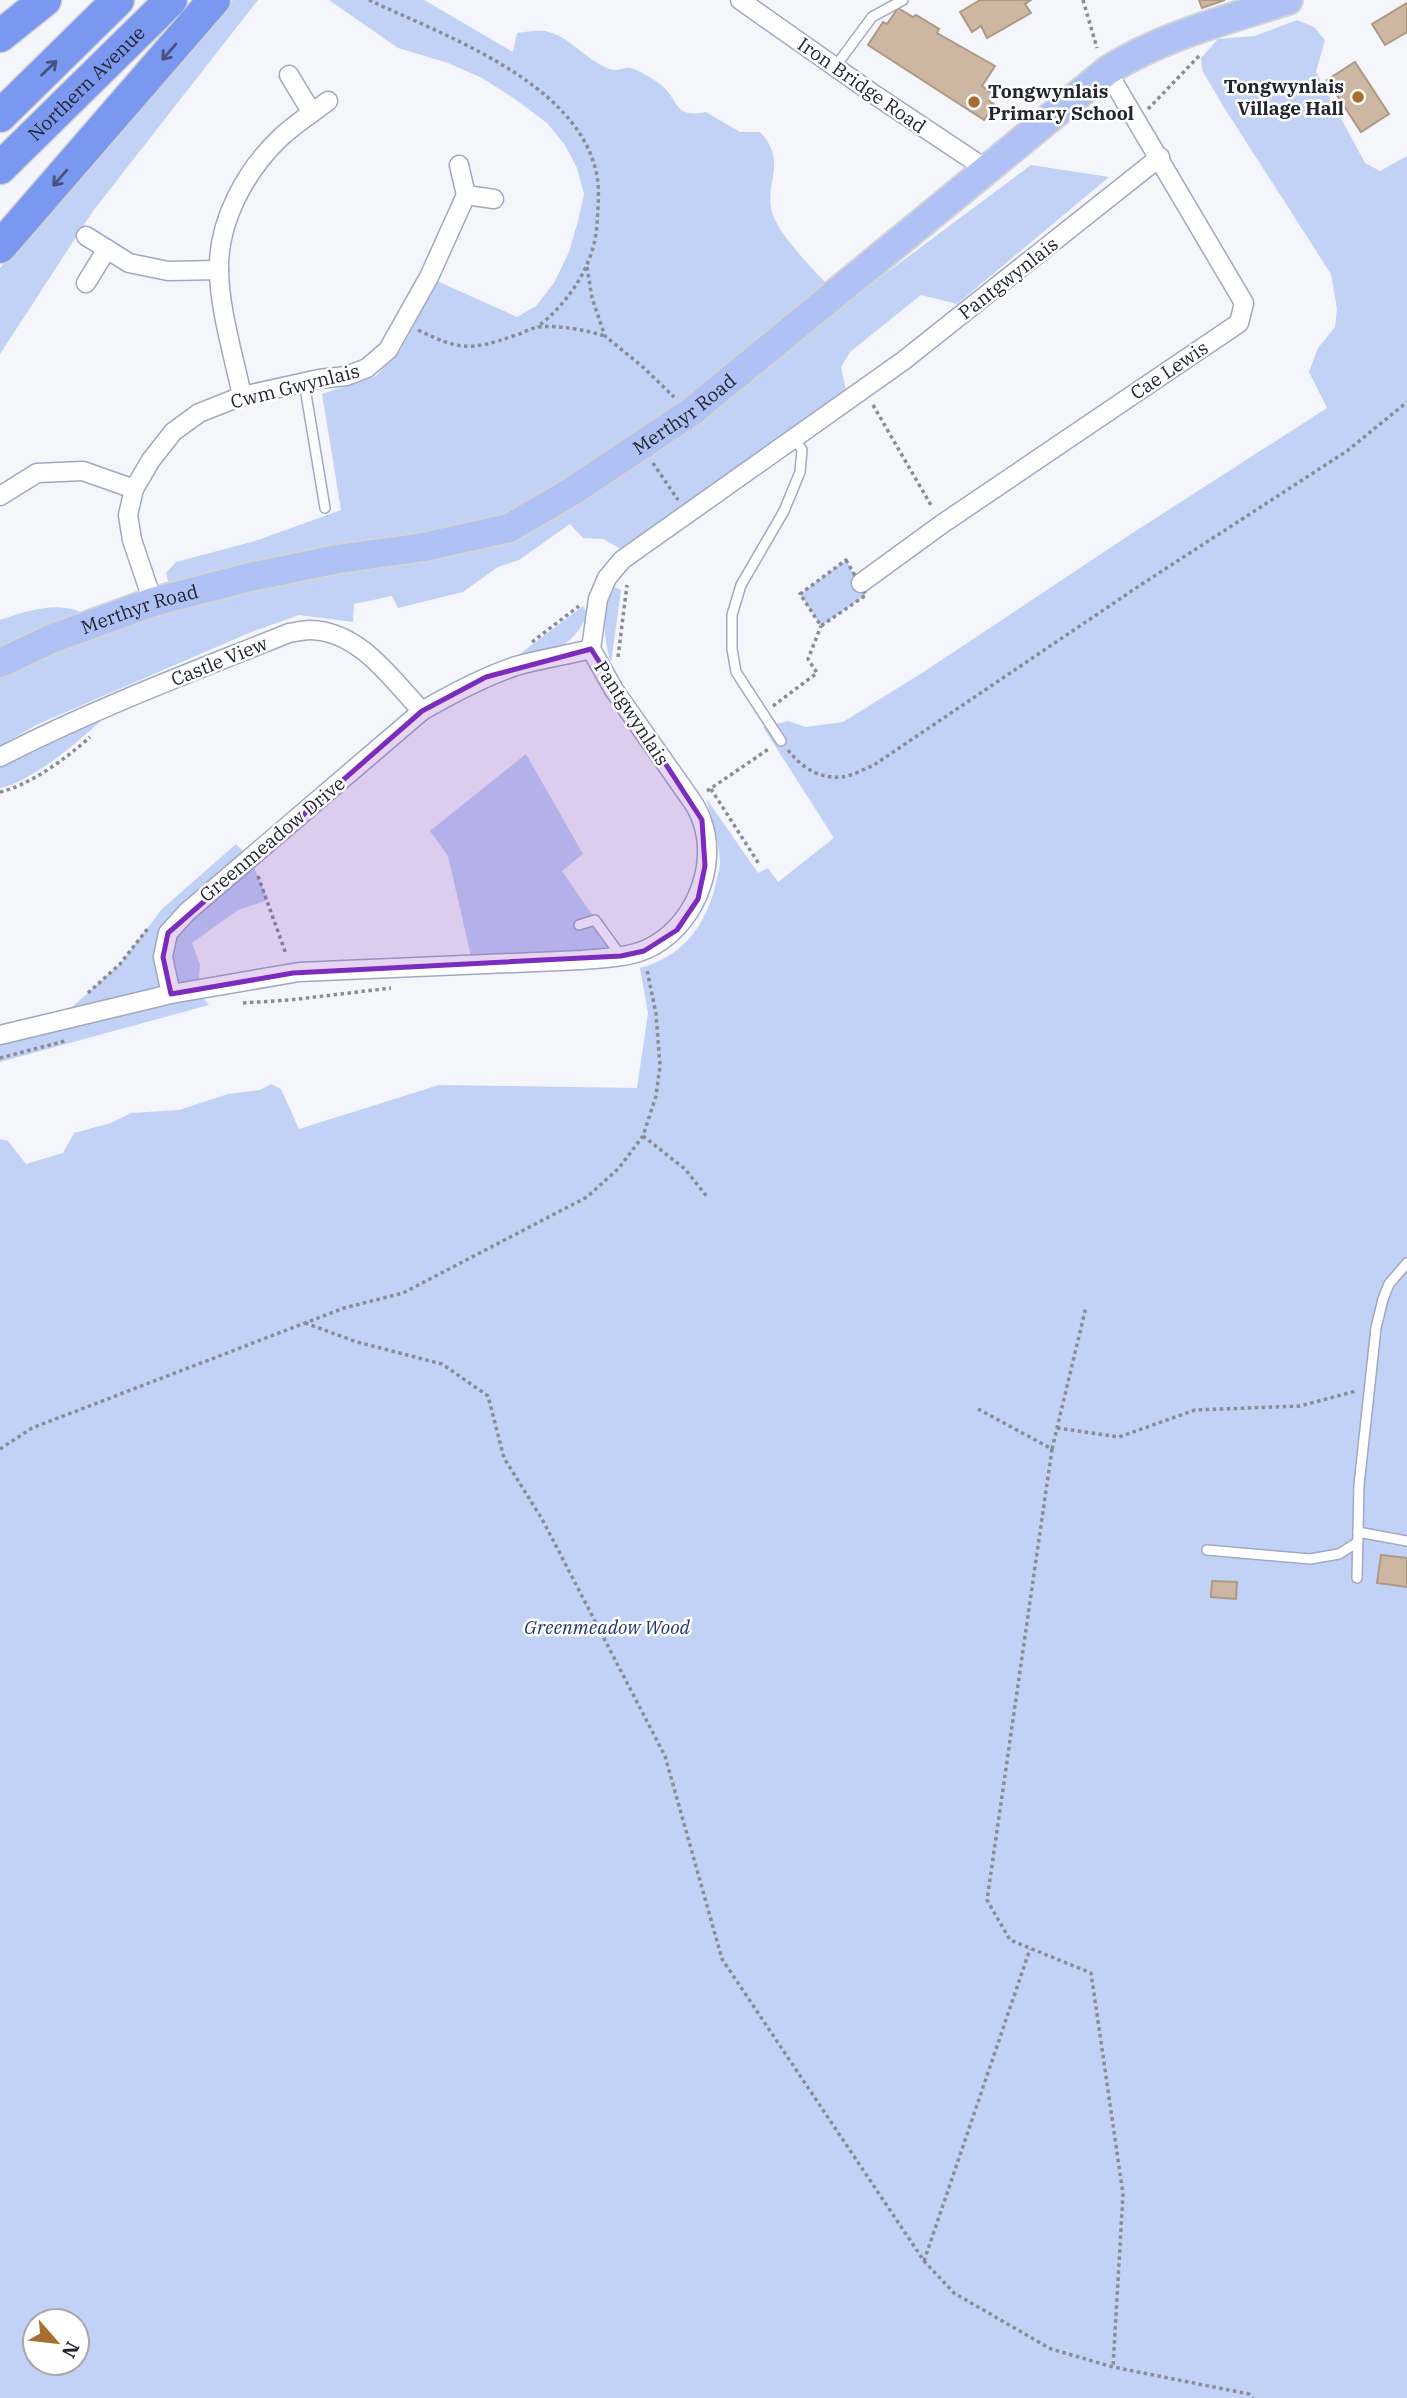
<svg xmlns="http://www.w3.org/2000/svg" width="1407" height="2398" viewBox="0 0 1407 2398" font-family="'IBM Plex Serif',serif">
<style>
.green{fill:#c2d1f6;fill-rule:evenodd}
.building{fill:#cdb7a3;stroke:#ae9985;stroke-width:2}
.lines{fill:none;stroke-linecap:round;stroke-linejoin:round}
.lane-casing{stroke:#a0a9c2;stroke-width:12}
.street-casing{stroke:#a0a9c2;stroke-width:21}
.primary-casing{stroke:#d3d3d5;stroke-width:32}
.highway-casing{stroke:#d3d3d5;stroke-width:35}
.path{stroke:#898c94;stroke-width:3.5;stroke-dasharray:3.5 3.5;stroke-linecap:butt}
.lane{stroke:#fff;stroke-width:9}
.street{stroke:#fff;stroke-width:18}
.primary{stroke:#afc1f5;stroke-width:28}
.highway{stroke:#7a98ef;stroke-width:32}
.oneway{stroke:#45537c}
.marked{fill:#7b2cbf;fill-opacity:0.2;stroke:#7b2cbf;stroke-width:5;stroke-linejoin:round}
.poi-dot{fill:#a86e2e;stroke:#fff;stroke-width:2.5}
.labels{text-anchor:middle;stroke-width:5;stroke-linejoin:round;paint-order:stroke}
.street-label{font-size:19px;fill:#22252f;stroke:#fff}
.poi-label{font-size:19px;font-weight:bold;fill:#22252f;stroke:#fff;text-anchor:end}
.park-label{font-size:19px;font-style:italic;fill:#223471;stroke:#fff}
</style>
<rect width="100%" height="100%" fill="#f4f6fb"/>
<g class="green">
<path d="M233 0H258L93 211 0 354V268Z"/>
<path d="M329 0H424L513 52 517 33C526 32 536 30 545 31 570 36 585 60 610 69 618 72 624 67 631 68 639 70 653 79 660 84 680 99 672 119 706 112L740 132H760C791 165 759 187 775 220 788 246 825 282 846 303L1031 165 1109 177 957 304 921 295 850 352 841 367 846 390 621 549 603 539 583 538 570 524 519 560 498 567 463 592 398 608 392 596 354 604 353 622 299 615 249 633 36 725 0 746V620C20 613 45 605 66 608 78 609 87 616 97 622L172 597 166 573 176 562 255 541 341 510 322 394 376 376 400 351 437 281 517 317 536 306 554 283 569 252 578 221 584 194 577 168 565 145 547 123 515 99 482 78 448 63 398 48Z"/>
<path d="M1297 20 1314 27 1325 40 1316 72 1365 163 1380 171 1407 156V2398H0V1139L8 1141 26 1164 63 1153 74 1133 111 1123 131 1113 179 1110 228 1094 260 1090 271 1084 281 1089 299 1129 439 1085 637 1088 648 1013 640 968C683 956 706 926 716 883 717 877 720 869 720 862 719 841 712 818 706 798L758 873 768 868 778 882 834 838 763 727 788 721 806 727 843 722 925 671 1131 534 1327 408 1309 372 1318 348 1335 327 1337 309 1331 274 1225 109 1202 70 1201 58 1218 39 1255 36ZM35 2321H77V2363H35Z"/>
<path d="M846 560 866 595 821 626 800 594Z"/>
<path d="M615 587 621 590 611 663C603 637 601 612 615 587Z"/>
<path d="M583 606 588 614C568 654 552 649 512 660Z"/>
<path d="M105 717C80 740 34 781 0 788V766L59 735Z"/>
<path d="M526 754 583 854 562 871 621 956 473 965 448 856 430 831Z"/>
<path d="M236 844 250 858 268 900 238 910 192 943 200 964 198 992 209 1005 0 1062V1024L71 1008 120 964 162 909Z"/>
</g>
<g class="building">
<path d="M980 0H1031L1025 4 1031 13 987 38 981 26 972 32 960 12Z"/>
<path d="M1199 0H1225L1202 8Z"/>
<path d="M1407 3V32L1385 45 1372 24Z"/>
<path d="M898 8 913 17 916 15 939 29 937 33 995 66 982 86 993 94 989 101 995 105 984 120 868 45 883 22 887 24Z"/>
<path d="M1355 62 1389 114 1361 132 1327 80Z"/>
<path d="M1381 1555 1407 1558V1587L1377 1583Z"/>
<path d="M1212 1581 1237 1582 1236 1599 1211 1597Z"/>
</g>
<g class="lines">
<defs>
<g id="lane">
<path d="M835 67 872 17 903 0"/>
<path d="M304 382 325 508"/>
<path d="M781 741 736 672 732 649V615L741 585 784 511 800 472 802 450 794 437"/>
<path d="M579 925 595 920 621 956"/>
<path d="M1358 1532 1407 1541"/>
<path d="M1207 1550 1310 1559 1339 1554 1358 1542"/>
<path d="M1357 1578 1359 1485 1376 1328 1383 1299 1389 1284 1407 1263"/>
</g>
<g id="street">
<path d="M740 0 875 95 986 169"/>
<path d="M289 75 312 113"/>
<path d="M466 195 494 199"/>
<path d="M86 236 129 263 168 271 219 270"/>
<path d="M86 283 107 249"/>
<path d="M242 396C234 357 219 308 219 269 218 221 246 170 281 137 295 124 312 113 328 101"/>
<path d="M0 496 37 473 83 471 134 489"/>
<path d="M861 583 942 524 1239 323 1244 303 1107 71"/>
<path d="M153 602 132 540 128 515 134 489 151 460 173 432 199 413 242 396 319 379 346 376 367 368 388 350 429 277 466 195 459 165"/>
<path d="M0 757C93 709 192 672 289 633 296 632 303 630 310 630 360 631 391 679 422 711"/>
<path d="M171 994 299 972 582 960C603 958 627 958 647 949 692 929 719 868 702 821 700 814 696 807 692 801L614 690 591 649 598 599 607 578 622 560 903 361 1160 157"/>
<path d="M0 1035 171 994 163 957 168 933 187 912 422 711C453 693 483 677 516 666 541 659 567 655 591 649"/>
</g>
<g id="primary">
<path id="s1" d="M0 663 51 639 153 602 250 577 338 559 424 547 509 528 571 492 691 412 1107 71C1162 36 1226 20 1288 0"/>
</g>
<g id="highway">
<path d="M0 36 45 0"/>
<path d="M0 116 118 0"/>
<path id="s2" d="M0 168 171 0"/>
<path d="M0 247 214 0"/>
</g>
</defs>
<use href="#lane" class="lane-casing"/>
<use href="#street" class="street-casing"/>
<use href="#primary" class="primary-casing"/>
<use href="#highway" class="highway-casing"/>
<g class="path">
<path d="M369 0C443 35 575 81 596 171 600 188 598 207 597 224 595 264 568 304 537 327"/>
<path d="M1083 0 1097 48"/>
<path d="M1148 109 1199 56"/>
<path d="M587 267 592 298 605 336 644 368 674 397"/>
<path d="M418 330C459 350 470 351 513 336 522 334 530 328 539 327 561 325 584 330 605 336"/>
<path d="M873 405 932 507"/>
<path d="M653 463 678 500"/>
<path d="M846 560 866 595 821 626 800 594Z"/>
<path d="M532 642 579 606"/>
<path d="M618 657 627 585"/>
<path d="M773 706 817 673 808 659 821 626"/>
<path d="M788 750C801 767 819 779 842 777 852 776 864 769 874 765L1142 584 1347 451 1407 402"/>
<path d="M711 789 759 864"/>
<path d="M707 791 770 748"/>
<path d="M0 792C30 785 67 758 90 737"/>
<path d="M258 876 286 954"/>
<path d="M88 993 120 964 149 927"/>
<path d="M243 1003 290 1000 391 988"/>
<path d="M0 1058 65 1041"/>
<path d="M643 1136 685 1169 708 1198"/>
<path d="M305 1323 357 1342 442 1364 488 1396 504 1458 542 1519 665 1756 722 1959 924 2261 954 2293 1051 2349 1113 2367 1249 2394 1253 2398"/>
<path d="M978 1409 1052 1449 1086 1307"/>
<path d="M1057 1428 1119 1437 1195 1410 1300 1406 1356 1391"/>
<path d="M0 1449 32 1428 344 1308 403 1293 587 1197 619 1168 643 1136 656 1096 660 1066 656 1014 647 970"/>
<path d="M1052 1449 987 1900 1010 1940 1091 1973 1123 2194 1113 2367"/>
<path d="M924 2261 1030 1949"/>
</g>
<use href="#lane" class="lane"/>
<use href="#street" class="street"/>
<use href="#primary" class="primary"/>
<use href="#highway" class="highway"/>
</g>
<defs><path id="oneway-shaft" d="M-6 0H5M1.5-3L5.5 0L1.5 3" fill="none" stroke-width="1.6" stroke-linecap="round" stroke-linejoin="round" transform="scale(1.75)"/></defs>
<g class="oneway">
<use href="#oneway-shaft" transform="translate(169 52) rotate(131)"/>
<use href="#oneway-shaft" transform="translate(49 68) rotate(-44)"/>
<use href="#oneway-shaft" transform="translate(60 178) rotate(131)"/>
</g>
<path class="marked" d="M591 649 702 820 705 866 698 899 677 930 644 951 621 956 293 973 171 994 163 957 168 933 422 711 486 677Z"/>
<g class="poi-dot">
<circle cx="1358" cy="97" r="7"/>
<circle cx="974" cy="102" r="7"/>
</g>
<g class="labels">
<g class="street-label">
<text dy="7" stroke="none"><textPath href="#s2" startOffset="121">Northern Avenue</textPath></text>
<text transform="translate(862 85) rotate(35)" y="7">Iron Bridge Road</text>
<text transform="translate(1008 278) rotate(-38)" y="7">Pantgwynlais</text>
<text transform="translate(1169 370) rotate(-34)" y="7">Cae Lewis</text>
<text transform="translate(295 386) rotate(-14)" y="7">Cwm Gwynlais</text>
<text dy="7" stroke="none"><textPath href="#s1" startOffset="738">Merthyr Road</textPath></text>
<text dy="7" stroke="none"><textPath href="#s1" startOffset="150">Merthyr Road</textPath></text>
<text transform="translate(219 661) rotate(-22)" y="7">Castle View</text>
<text transform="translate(632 713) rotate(57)" y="7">Pantgwynlais</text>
<text transform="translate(272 839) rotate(-40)" y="7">Greenmeadow Drive</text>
</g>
<g class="poi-label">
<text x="1344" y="93">Tongwynlais<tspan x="1344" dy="22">Village Hall</tspan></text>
<text x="988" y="98" text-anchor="start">Tongwynlais<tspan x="988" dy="22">Primary School</tspan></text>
</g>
<g class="park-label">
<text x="607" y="1634">Greenmeadow Wood</text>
</g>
</g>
<g transform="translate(56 2342) rotate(118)"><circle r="33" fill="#ffffff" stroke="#a7a8ac" stroke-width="2"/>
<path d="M0-5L12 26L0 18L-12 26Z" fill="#a86e2e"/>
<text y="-10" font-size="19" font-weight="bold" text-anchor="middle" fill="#22252f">N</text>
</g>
</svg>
